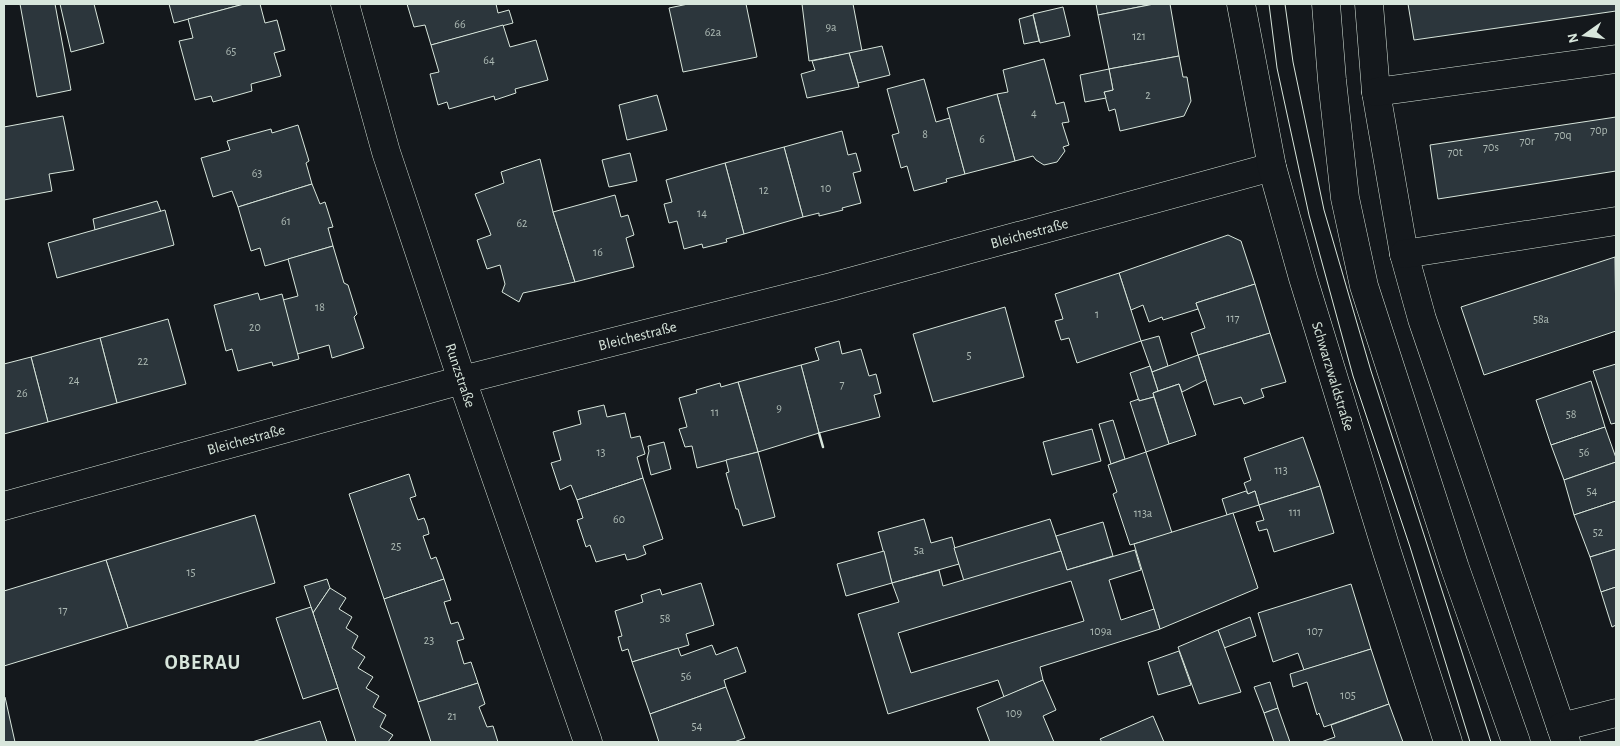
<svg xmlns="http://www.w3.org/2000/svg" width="1620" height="746" viewBox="0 0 1620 746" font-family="'Alegreya Sans',sans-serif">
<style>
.building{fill:#2c363c;stroke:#d8e6dc;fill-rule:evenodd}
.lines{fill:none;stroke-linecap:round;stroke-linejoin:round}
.minor-casing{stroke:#d8e6dc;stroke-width:29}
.major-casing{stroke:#d8e6dc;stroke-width:29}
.minor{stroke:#14181c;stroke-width:28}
.major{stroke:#14181c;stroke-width:28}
.tram{stroke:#d8e6dc;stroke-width:1}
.wall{stroke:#d8e6dc;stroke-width:2.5}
.labels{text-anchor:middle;stroke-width:4;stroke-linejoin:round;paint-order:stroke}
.number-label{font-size:12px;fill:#adbab4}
.street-label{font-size:15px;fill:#d8e6dc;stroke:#14181c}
.district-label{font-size:20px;font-weight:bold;letter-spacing:1px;fill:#d8e6dc;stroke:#14181c}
</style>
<rect width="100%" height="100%" fill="#14181c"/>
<g class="building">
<path d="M20 4H55L71 90 37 97Z"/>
<path d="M60 4H94L104 43 71 52Z"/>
<path d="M169 4H244L174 23Z"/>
<path d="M244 4H260L265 23 277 20 285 50 274 53 281 76 251 84 252 91 213 102 211 96 195 100 179 41 193 38 188 19Z"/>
<path d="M407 4H496L498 13 509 10 513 23 431 45 425 25 414 27Z"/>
<path d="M688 4H746L757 57 683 72 669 8Z"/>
<path d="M802 4H853L862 51 809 61Z"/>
<path d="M1096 4H1154L1098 15Z"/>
<path d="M1154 4H1170L1179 56 1109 69 1098 15Z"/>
<path d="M1408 4H1616V11L1414 40Z"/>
<path d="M1063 7 1070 36 1040 43 1033 14Z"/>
<path d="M1033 15 1039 41 1024 44 1019 19Z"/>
<path d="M503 25 510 47 536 40 548 80 515 89 516 93 495 100 494 96 449 109 447 102 438 105 430 74 439 72 431 45Z"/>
<path d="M882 46 890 75 858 83 849 53Z"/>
<path d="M849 53 859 87 807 98 801 74 815 70 812 61Z"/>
<path d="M1179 56 1183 77H1187L1191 101 1184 116 1120 131 1115 109 1109 111 1104 92 1113 90 1109 69Z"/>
<path d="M1044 59 1056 104 1064 102 1069 122 1062 123 1069 145 1063 147 1065 151 1057 162 1044 165 1036 160 1033 156 1015 161 997 94 1008 92 1003 70Z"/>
<path d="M1109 69 1113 90 1104 92 1106 98 1085 102 1080 75Z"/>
<path d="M924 79 936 122 950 118 965 174 946 179 947 182 914 191 907 166 901 168 892 135 899 133 887 89Z"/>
<path d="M997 94 1015 161 965 174 947 108Z"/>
<path d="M657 95 667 130 627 140 619 105Z"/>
<path d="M63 116 74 170 49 174 52 191 4 200V127Z"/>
<path d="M1616 117V171L1438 199 1430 145Z"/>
<path d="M298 125 309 161 306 163 312 184 238 207 232 191 213 197 201 158 230 150 227 141 271 129 272 133Z"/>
<path d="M842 131 848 155 856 153 861 171 853 173 861 203 842 208 843 210 819 216V213L803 217 784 147Z"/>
<path d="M784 147 803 217 744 234 725 163Z"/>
<path d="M630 153 637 181 609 187 602 160Z"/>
<path d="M540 159 553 212 575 282 523 293 519 302 502 292 505 284 500 265 487 269 477 240 491 235 475 194 504 183 501 172Z"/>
<path d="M725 163 744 234 726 239 727 242 703 248 702 244 684 249 677 221 669 223 664 204 672 202 666 180Z"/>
<path d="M312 184 320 204 325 202 333 227 328 228 333 246 265 266 260 248 251 251 238 207Z"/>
<path d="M615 195 621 217 628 215 634 235 626 238 634 267 575 282 553 212Z"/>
<path d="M157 201 161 212 95 230 93 219Z"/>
<path d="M165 210 174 245 57 278 48 243Z"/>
<path d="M1228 235 1241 241 1255 284 1196 303 1198 309 1163 320 1162 317 1149 322 1143 305 1131 310 1119 273Z"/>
<path d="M333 246 344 283 348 285 357 314 354 317 364 348 332 358 329 345 297 354 283 300 298 296 288 259Z"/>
<path d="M1615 257 1616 331 1484 375 1461 307Z"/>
<path d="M1119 273 1141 341 1077 363 1069 338 1061 340 1055 321 1063 319 1055 294Z"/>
<path d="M1255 284 1270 333 1198 355 1191 333 1205 328 1196 303Z"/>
<path d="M258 293 260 300 282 294 299 359 273 366 272 362 238 371 232 349 226 351 214 305Z"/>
<path d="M1005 307 1024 377 933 402 913 334Z"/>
<path d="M168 319 186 384 117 403 100 338Z"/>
<path d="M1270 333 1286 382 1261 389 1264 397 1244 404 1241 397 1214 405 1198 355Z"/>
<path d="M1159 336 1168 366 1152 372 1141 341Z"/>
<path d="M100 338 117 403 48 422 31 357Z"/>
<path d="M839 341 842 354 861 349 869 376 876 374 881 393 874 395 880 417 819 433 801 365 819 360 815 348Z"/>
<path d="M1198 355 1206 380 1182 392 1179 384 1158 391 1152 372Z"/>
<path d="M31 357 48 422 4 434V364Z"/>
<path d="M1616 364V423L1611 424 1593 371Z"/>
<path d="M801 365 819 433 758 452 738 382Z"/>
<path d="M1150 366 1158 391 1153 393 1154 397 1139 401 1130 373Z"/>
<path d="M1591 381 1605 427 1551 445 1536 400Z"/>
<path d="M738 382 758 452 697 468 692 446 685 447 679 429 687 427 679 398 697 393 696 390 720 383 721 387Z"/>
<path d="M1179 384 1196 435 1169 444 1153 393Z"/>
<path d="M1154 397 1169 444 1146 452 1130 402 1139 399V401Z"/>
<path d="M604 405 607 417 625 413 631 438 640 436 645 454 637 457 643 478 577 500 571 485 560 490 551 463 561 460 553 432 581 424 578 411Z"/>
<path d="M1113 420 1125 459 1111 464 1099 424Z"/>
<path d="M1605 427 1616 458V462L1564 480 1551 445Z"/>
<path d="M1092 429 1101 461 1052 475 1043 442Z"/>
<path d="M1303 437 1320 486 1259 505 1255 491 1248 494 1244 483 1251 480 1244 458Z"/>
<path d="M664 442 671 469 651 475 647 459 649 451 648 446Z"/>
<path d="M758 452 775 517 743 526 738 509H736L726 473 729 472 726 460Z"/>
<path d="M1146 452 1172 533 1130 545 1113 494 1117 492 1108 465Z"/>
<path d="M1616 462V501L1574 515 1564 480Z"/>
<path d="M409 474 416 496 410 498 418 520 424 518 427 526 429 534 423 536 431 559 436 557 444 579 384 599 349 494Z"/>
<path d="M643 478 663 539 643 546 646 554 636 558 627 560 625 554 596 562 590 545 586 547 577 520 583 518 577 500Z"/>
<path d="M1320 486 1334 533 1274 552 1267 529 1259 531 1256 522 1264 520 1259 505Z"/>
<path d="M1246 491 1248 494 1255 491 1259 505 1227 515 1222 499Z"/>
<path d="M1616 501V549L1590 557 1574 515Z"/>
<path d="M1233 513 1258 588 1160 629 1134 544Z"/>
<path d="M255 515 275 583 128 628 106 560Z"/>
<path d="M924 519 931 543 952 537 959 564 892 583 878 532Z"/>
<path d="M1050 519 1061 551 964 581 954 548Z"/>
<path d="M1103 522 1113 556 1067 570 1056 536Z"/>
<path d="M1616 549V587L1601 592 1590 557Z"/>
<path d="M1135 550 1141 570 1109 580 1121 620 1154 609 1160 629 1040 667 1043 680 1004 697 998 680 888 714 858 614 899 602 892 583 939 570 943 586 1061 551 1067 570ZM1071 581 1084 621 911 673 898 633Z"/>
<path d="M884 551 892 583 846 596 837 564Z"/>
<path d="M106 560 128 628 4 666V591Z"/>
<path d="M327 579 330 588 313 613 304 586Z"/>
<path d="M444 579 451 600 444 602 451 624 458 622 464 639 457 641 464 664 471 662 478 683 418 702 384 599Z"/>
<path d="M701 583 714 625 686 634 689 645 632 662 628 649 622 651 618 637 622 636 615 611 643 602 641 595 650 592 660 589 662 595Z"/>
<path d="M1351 584 1371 649 1304 670 1298 653 1273 662 1258 613Z"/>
<path d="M1616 587V625L1612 627 1601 592Z"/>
<path d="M330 588 346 598 339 609 352 617 346 628 358 636 352 648 365 657 358 668 373 677 366 688 379 696 373 707 386 715 380 727 393 735 388 742H356L313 613Z"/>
<path d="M311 607 338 688 303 699 276 618Z"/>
<path d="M1250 617 1256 636 1224 648 1218 630Z"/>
<path d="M1218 630 1241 692 1199 704 1178 647Z"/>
<path d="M712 645 716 655 737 647 746 672 724 680 726 687 650 714 632 662 678 648 681 656Z"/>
<path d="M1371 649 1389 704 1324 727 1319 713 1317 715 1307 682 1293 687 1290 674Z"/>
<path d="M1179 651 1191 685 1158 695 1148 662Z"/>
<path d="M1043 680 1056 710 1043 716 1054 742H990L977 708Z"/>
<path d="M1270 682 1278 708 1264 713 1254 687Z"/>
<path d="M478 683 485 704 479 707 487 727 493 726 498 742H431L418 702Z"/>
<path d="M726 687 745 738 734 742H659L650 714Z"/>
<path d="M4 697H5L15 742H4Z"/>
<path d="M1389 704 1403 742H1321L1335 737 1331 725Z"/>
<path d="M1278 708 1290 742H1274L1264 713Z"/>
<path d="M1153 716 1164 742H1102L1100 739Z"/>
<path d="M320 721 327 742H252Z"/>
</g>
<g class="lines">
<defs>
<g id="minor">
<path id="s1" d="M345 4 386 152 462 380 588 742"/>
<path d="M1369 4 1376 92 1404 254 1422 319 1566 742"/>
<path d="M1376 92 1616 59"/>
<path d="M1404 254 1616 221"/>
<path id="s2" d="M4 506 462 380 831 287 1272 167"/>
<path d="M1561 727 1616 713"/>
</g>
<g id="major">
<path id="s3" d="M1241 4 1272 167 1303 278 1387 552 1448 742"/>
<path d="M1326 4 1332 80 1345 198 1364 286 1455 568 1516 742"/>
</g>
</defs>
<use href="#minor" class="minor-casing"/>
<use href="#major" class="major-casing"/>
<use href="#minor" class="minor"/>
<use href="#major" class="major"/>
<g class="tram">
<path d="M1269 4 1277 68 1309 215 1353 376 1410 547 1470 742"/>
<path d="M1285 4 1293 62 1324 210 1371 371 1491 742"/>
</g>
<path class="wall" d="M819 433 823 447"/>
</g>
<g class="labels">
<g class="number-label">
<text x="460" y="28">66</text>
<text x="831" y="31">9a</text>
<text x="713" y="36">62a</text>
<text x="1139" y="40">121</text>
<text x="231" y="55">65</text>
<text x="489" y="64">64</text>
<text x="1148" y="99">2</text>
<text x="1034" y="117">4</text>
<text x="1599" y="134">70p</text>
<text x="925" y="138">8</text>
<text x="1563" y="139">70q</text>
<text x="982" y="143">6</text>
<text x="1527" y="145">70r</text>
<text x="1491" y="151">70s</text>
<text x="1455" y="156">70t</text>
<text x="257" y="177">63</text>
<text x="826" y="192">10</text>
<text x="764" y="194">12</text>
<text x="702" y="217">14</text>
<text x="286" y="225">61</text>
<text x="522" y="227">62</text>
<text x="598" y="256">16</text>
<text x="320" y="311">18</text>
<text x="1097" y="318">1</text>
<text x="1233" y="322">117</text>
<text x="1541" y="323">58a</text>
<text x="255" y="331">20</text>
<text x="969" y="359">5</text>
<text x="143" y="365">22</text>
<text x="74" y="384">24</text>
<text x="842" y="388">7</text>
<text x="22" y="397">26</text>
<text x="779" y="412">9</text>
<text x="715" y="416">11</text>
<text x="1571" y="418">58</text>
<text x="601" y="456">13</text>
<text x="1584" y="456">56</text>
<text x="1281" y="474">113</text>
<text x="1592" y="495">54</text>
<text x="1295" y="516">111</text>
<text x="1143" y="517">113a</text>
<text x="619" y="523">60</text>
<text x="1598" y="536">52</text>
<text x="396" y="550">25</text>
<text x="919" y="554">5a</text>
<text x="191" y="576">15</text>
<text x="63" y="614">17</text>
<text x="665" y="622">58</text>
<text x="1101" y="635">109a</text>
<text x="1315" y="635">107</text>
<text x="429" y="644">23</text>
<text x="686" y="680">56</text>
<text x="1348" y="699">105</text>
<text x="1014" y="717">109</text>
<text x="452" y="720">21</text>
<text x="697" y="730">54</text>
</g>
<g class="street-label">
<text dy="5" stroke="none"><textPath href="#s2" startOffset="1061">Bleichestraße</textPath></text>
<text dy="5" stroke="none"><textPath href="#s2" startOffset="656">Bleichestraße</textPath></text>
<text dy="5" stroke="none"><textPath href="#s1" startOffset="389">Runzstraße</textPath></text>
<text dy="5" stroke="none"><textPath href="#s3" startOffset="384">Schwarzwaldstraße</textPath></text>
<text dy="5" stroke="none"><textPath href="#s2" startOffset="251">Bleichestraße</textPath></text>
</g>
<g class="district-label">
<text x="203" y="669">OBERAU</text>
</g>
</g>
<rect width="1620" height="746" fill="none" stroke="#d8e6dc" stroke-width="10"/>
<g transform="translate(1585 35) rotate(256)" stroke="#14181c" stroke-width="4" paint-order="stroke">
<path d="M0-4L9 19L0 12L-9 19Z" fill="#d8e6dc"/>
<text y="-8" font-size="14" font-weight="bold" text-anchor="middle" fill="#d8e6dc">N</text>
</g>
</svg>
